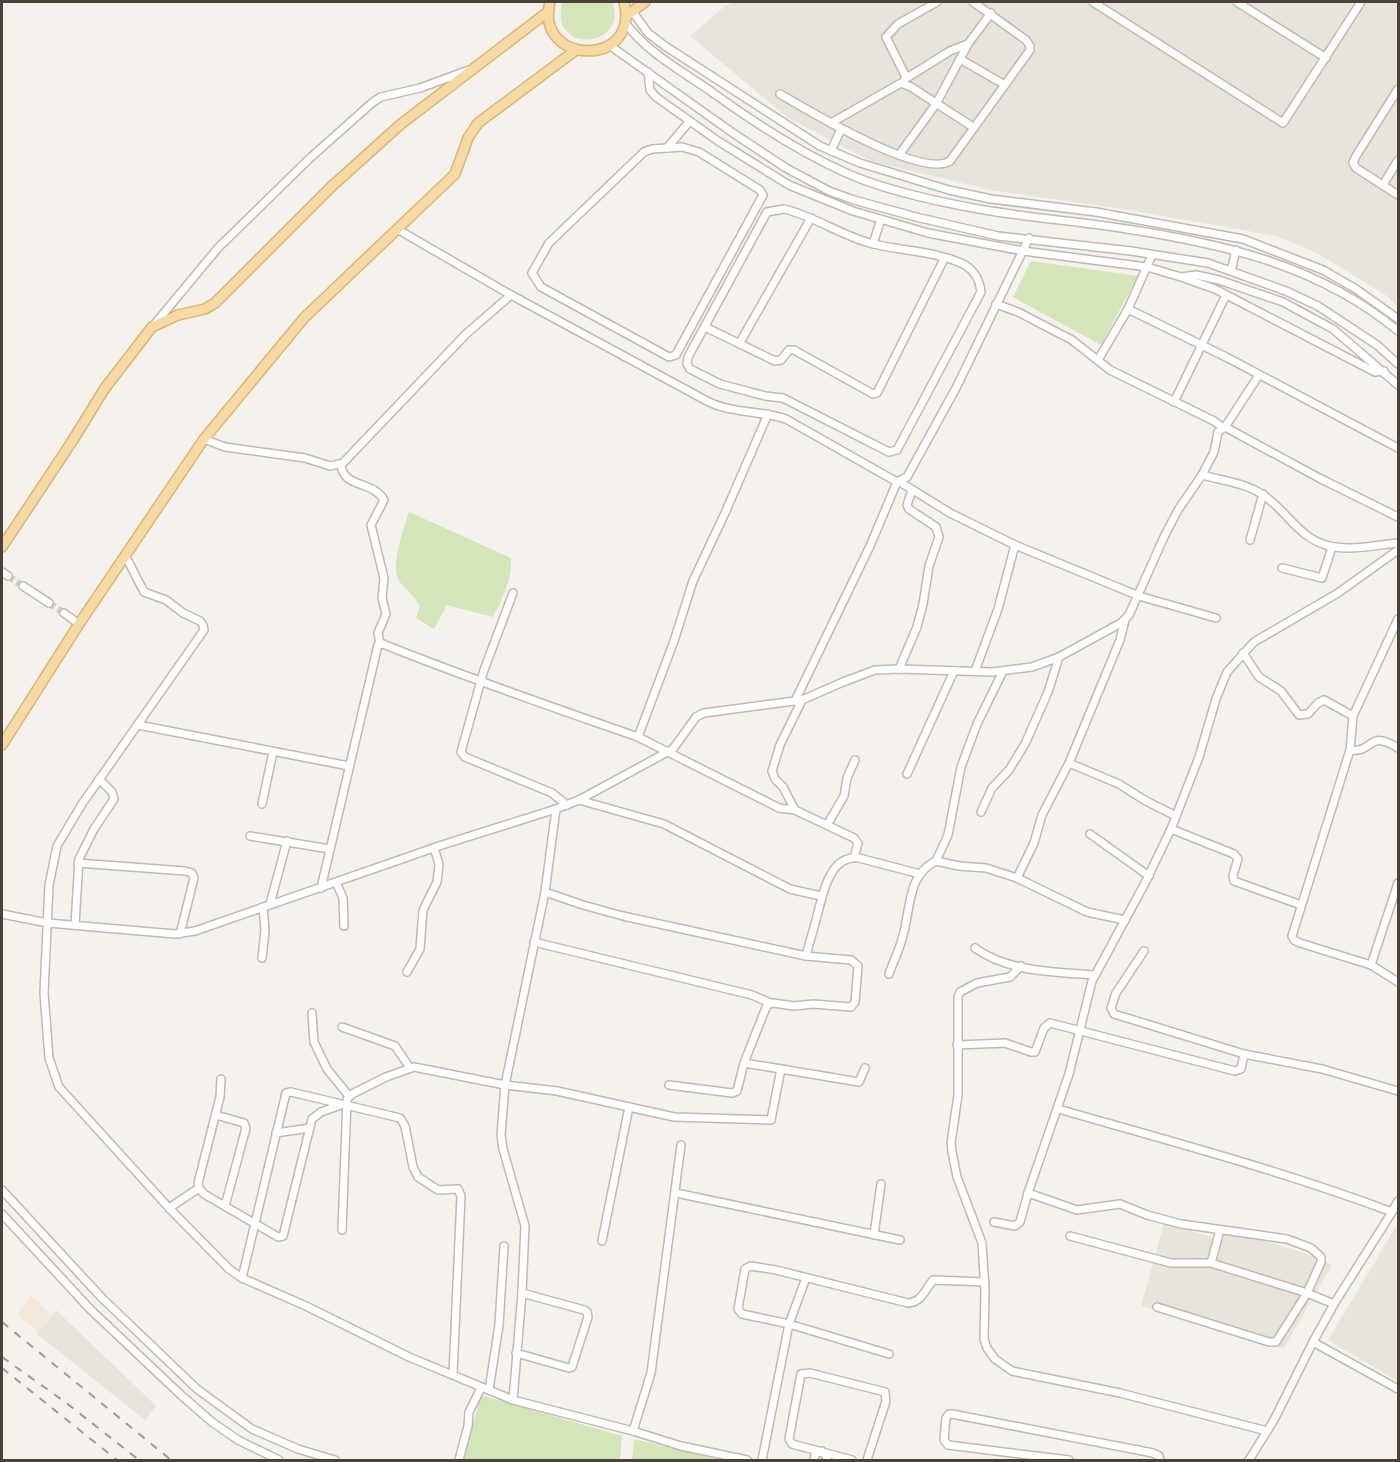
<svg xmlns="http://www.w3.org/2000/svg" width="1400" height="1462" viewBox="0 0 1400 1462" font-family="'Space Grotesk',sans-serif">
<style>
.residential{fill:#e8e4db}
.commercial{fill:#f4e8db}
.green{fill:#d4e5ba}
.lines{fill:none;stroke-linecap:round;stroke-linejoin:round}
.minor-tunnel{stroke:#d3cfc9;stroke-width:7;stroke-dasharray:7 3.5;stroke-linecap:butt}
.minor-casing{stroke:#c0b9b0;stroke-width:10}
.major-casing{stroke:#dab675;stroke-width:12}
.minor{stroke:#fff;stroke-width:7}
.major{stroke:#f6daa5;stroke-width:9}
.rail{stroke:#9a9a9a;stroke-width:2;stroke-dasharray:8 8;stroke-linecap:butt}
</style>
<rect width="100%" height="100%" fill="#f5f2ed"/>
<g class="residential">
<path d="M734 2H1398V307L1387 296 1317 253 1276 236 1129 210 990 190 871 161 788 118 690 36 725 6Z"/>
<path d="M1398 1223V1381L1328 1340Z"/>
<path d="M1164 1224 1216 1238 1219 1227 1308 1254 1332 1265 1284 1348 1141 1306Z"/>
<path d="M56 1310 156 1406 145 1420 37 1334Z"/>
</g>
<path class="commercial" d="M31 1295 52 1315 39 1332 17 1314Z"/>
<g class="green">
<path d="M562 2H612C630 47 549 57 562 2Z"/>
<path d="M1031 261 1138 276 1101 345 1013 297Z"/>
<path d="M409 512 511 558C512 581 503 598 493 617L447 605 434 629 416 618 420 606C413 594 406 590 399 581 390 567 404 527 409 512Z"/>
<path d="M481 1395 622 1436 620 1460H463Z"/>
<path d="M634 1439 721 1460H632Z"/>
</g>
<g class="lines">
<g class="minor-tunnel">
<path d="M8 576 23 586"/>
<path d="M49 603 64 613"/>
</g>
<defs>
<g id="minor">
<path d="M1093 2 1283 123 1361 2"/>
<path d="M1237 2 1326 58"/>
<path d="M632 11 648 33 665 46 820 146 860 163 949 190 991 199 1096 212 1243 239 1323 270 1356 289 1398 319"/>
<path d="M625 22C646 53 686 73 716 95 755 123 800 152 844 172 881 189 939 202 979 209 1028 218 1078 221 1127 229 1225 244 1320 266 1398 331"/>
<path d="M609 45 733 133 786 168 829 191 854 200 916 217 998 236 1131 251 1208 263 1286 291 1318 306 1377 345 1398 364"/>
<path d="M960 59 1005 85"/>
<path d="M648 72 650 90 656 97 718 141 789 185 853 211 928 233 1023 251 1147 267 1181 277 1196 275 1219 280 1283 302 1333 329 1398 385"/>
<path d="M906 77 886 37 898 24 937 2"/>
<path d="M905 79 950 51 968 44"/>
<path d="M1398 89 1356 156 1353 163 1356 168 1398 195"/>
<path d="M780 94C809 111 922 179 950 161L1030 50V46L1026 40 973 2"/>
<path d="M831 123 901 83 911 87 973 127"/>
<path d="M682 147 699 152 760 190 763 195 678 351 676 355 669 357 541 287 532 273 549 243 644 152 652 149Z"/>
<path d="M667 148 689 122"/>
<path d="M831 151 841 129"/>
<path d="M899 155 936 104 968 44 991 13"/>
<path d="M1383 185 1398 160"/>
<path d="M784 209C814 216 840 235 870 243 899 251 938 251 965 265 975 271 980 282 981 292L897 450 889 452 885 450 783 398 765 396 720 384 690 369 687 364 688 357 767 212Z"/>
<path d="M397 229 511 295 707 401C732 414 760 410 786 419L897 482 907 477 956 388 1029 238"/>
<path d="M873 244 881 219"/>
<path d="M1231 271 1236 250"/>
<path d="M1184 278 1215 289 1375 372 1384 371"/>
<path d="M996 304 1018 312 1072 340 1110 370 1214 421 1223 428"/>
<path d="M1128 309 1228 358 1398 448"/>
<path d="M154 325 218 248 309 159 373 102 381 97 420 88 469 70"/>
<path d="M705 327 775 361 781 360 789 350H794L873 394 877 393 944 259"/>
<path d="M739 344 811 218"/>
<path d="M1098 360 1128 309 1152 255"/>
<path d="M1174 402 1226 295"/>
<path d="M1225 427 1259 375"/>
<path d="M204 439 225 447 305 458 330 466 343 463 466 334 511 295"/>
<path d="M341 464C343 489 373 480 384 500L371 525 384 578 382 598 386 614 378 633 380 644"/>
<path d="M1202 475C1221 480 1244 483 1260 493 1286 508 1297 538 1329 546 1350 551 1377 545 1398 543"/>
<path d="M900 482 950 513 1015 545 1139 596 1216 618"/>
<path d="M1250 540 1263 494"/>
<path d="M126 557 144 592 166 600 183 613 200 621 203 625 204 630 82 804 57 846 49 885 44 993 49 1058 59 1087 169 1208 229 1269 242 1278 306 1306 409 1357 513 1400 633 1431 681 1446 747 1460"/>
<path d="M1282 568 1322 578 1332 547"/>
<path d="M2 572 8 576"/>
<path d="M23 586 49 603"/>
<path d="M513 593 484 670 461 752 465 757 552 793 567 805"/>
<path d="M64 613 79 624"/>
<path d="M1398 619 1353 716 1350 750 1292 936 1294 940 1300 943 1371 965 1398 982"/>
<path d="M1243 653 1259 677 1281 691 1299 715 1308 714 1318 703 1324 700 1353 716"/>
<path d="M899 669 917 627 923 604 929 566 939 537 936 527 909 509 907 505 912 490"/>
<path d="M975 671 998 609 1015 545"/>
<path d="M795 701 870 546 897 482"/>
<path d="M138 725 349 766"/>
<path d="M638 737 779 808 795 810 854 838 858 843 854 857"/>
<path d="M1350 750C1375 753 1367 729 1398 748"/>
<path d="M1069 763 1119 784 1146 801 1176 816"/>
<path d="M907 774 954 671"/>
<path d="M579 800 664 824 790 889 821 896"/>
<path d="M262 804 273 752"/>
<path d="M795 810 783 787 775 779 772 771 780 745 802 700"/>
<path d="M981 812 992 788 1009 770 1025 744 1048 692 1059 657"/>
<path d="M827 825 844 796 847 778 855 760"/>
<path d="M1171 829 1234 854 1238 859 1233 875 1234 881 1301 905"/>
<path d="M1090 834 1149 876"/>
<path d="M250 836 330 849"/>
<path d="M936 861 948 835 961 767 977 724 1003 671"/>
<path d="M78 863 185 871 192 873 194 878 180 934"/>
<path d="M1017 878 1034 843 1042 815 1069 763 1120 640 1125 620"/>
<path d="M336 882 343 898 344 926"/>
<path d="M321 888 378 645 383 644C467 678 552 707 638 737L674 641 693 581 725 513 768 414"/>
<path d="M545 892 583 905 623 916 806 956 851 960 858 966 855 1002 851 1007 813 1004 794 1006 773 1003 767 1005 744 1063 737 1091 732 1093 669 1085"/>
<path d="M270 904 287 841"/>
<path d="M2 914 48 923 175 934 195 931 442 845 556 809 579 800 673 749 696 717 704 713 802 700 843 682 875 670 899 669 992 672 1032 667 1059 657 1121 623 1129 615 1164 537 1178 510 1202 475 1214 452 1218 432 1225 427 1321 479 1398 517"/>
<path d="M75 925 79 859 94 829 114 799 112 792 99 779"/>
<path d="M534 942 752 995 770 1003"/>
<path d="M975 948C1008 972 1055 972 1094 975"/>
<path d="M1144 951 1116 993 1111 1008 1114 1014 1244 1054 1322 1069 1398 1091"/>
<path d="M806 956C809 943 814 929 817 916 823 894 829 855 859 858L920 874"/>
<path d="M262 958 265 930 263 907"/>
<path d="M1371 965 1398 883"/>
<path d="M1021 966 1010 977 977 983 960 992 958 997V1095L951 1143 952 1152 957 1177 982 1243 985 1291 984 1339 987 1348 995 1359 1012 1371 1120 1393 1267 1431"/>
<path d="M407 972 420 949 423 910 437 882 439 864 434 848"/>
<path d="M889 974C893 962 899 951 902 939 911 912 906 875 936 861L959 866 986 868 1017 878 1087 912 1125 920"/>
<path d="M312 1013 314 1042 327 1069 349 1096"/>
<path d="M342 1027 395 1046 410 1068"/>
<path d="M957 1045 1005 1043 1031 1052H1035L1044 1028 1050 1023 1235 1071 1241 1069 1244 1054"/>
<path d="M781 1069 859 1082 865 1068"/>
<path d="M221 1079 220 1097 198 1183 199 1188 204 1194 278 1237 283 1236 312 1119 321 1112 341 1105"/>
<path d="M1058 1109C1170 1141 1283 1171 1392 1212L1334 1304 1313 1342"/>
<path d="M216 1115 244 1123 246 1128 225 1206"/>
<path d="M276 1133 310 1128"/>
<path d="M2 1190 102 1298 197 1389 252 1429 298 1449 335 1460"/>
<path d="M676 1193 900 1240"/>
<path d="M1028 1193 1077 1210 1120 1204 1147 1215 1181 1224 1287 1239 1311 1248 1321 1257V1262L1307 1293 1276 1342H1269L1157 1307"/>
<path d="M169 1208 199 1188"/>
<path d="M1392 1212 1398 1201"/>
<path d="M2 1214 91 1310 181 1395 212 1422 238 1440 279 1460"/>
<path d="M994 1222 1015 1226 1020 1222 1028 1193 1069 1074 1092 981 1145 883 1171 829 1199 757 1216 699 1227 672 1254 642 1338 593 1398 550"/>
<path d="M342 1230 347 1099 352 1094 386 1077 414 1067 505 1085 557 1091 674 1117 771 1120 781 1069 744 1063"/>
<path d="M874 1235 881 1184"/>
<path d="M1070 1236 1171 1263H1211L1307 1293 1334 1304"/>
<path d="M602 1241 629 1107"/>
<path d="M1211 1263 1220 1230"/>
<path d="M242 1278 286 1093 291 1092 400 1118 405 1126 413 1167 418 1177 438 1190 458 1189 461 1196 453 1374"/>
<path d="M516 1353 569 1368 572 1367 588 1317 587 1312 584 1310 522 1293"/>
<path d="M889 1354 789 1324 742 1314 738 1309 745 1269 751 1266 776 1270 908 1303C922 1302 925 1290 933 1280L985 1282"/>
<path d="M489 1390 499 1325 504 1246"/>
<path d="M513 1400 522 1293 525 1226 503 1149 501 1135 505 1085 545 892 556 809"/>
<path d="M633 1431 651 1373 681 1145"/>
<path d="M459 1460 468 1426 469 1412 481 1388"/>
<path d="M762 1460 789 1324 806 1278"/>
<path d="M814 1460 815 1454 822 1451 827 1458V1460"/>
<path d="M852 1460 792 1444 789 1439 801 1374 810 1373 885 1392 886 1401 867 1460"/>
<path d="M1069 1460 948 1445 944 1440 946 1418 949 1414H952L1153 1453 1159 1456 1160 1460"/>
<path d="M1249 1460 1274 1420 1313 1342 1398 1389"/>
</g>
<g id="major">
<path d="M550 2C534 66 641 68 624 2"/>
<path d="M626 16 645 2"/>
<path d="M2 547 73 440 105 388 152 327 178 315 205 309 215 303 331 187 401 124 549 11"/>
<path d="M2 745 79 624 204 439 304 318 455 174 468 138 478 123 576 50"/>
</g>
</defs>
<use href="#minor" class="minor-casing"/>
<use href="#major" class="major-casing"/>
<use href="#minor" class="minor"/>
<use href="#major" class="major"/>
<g class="rail">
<path d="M2 1322 171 1460"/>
<path d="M2 1357 65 1402 139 1460"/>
<path d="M2 1368 117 1460"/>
</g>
</g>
<rect width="1400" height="1462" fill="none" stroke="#49433a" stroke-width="6"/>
</svg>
